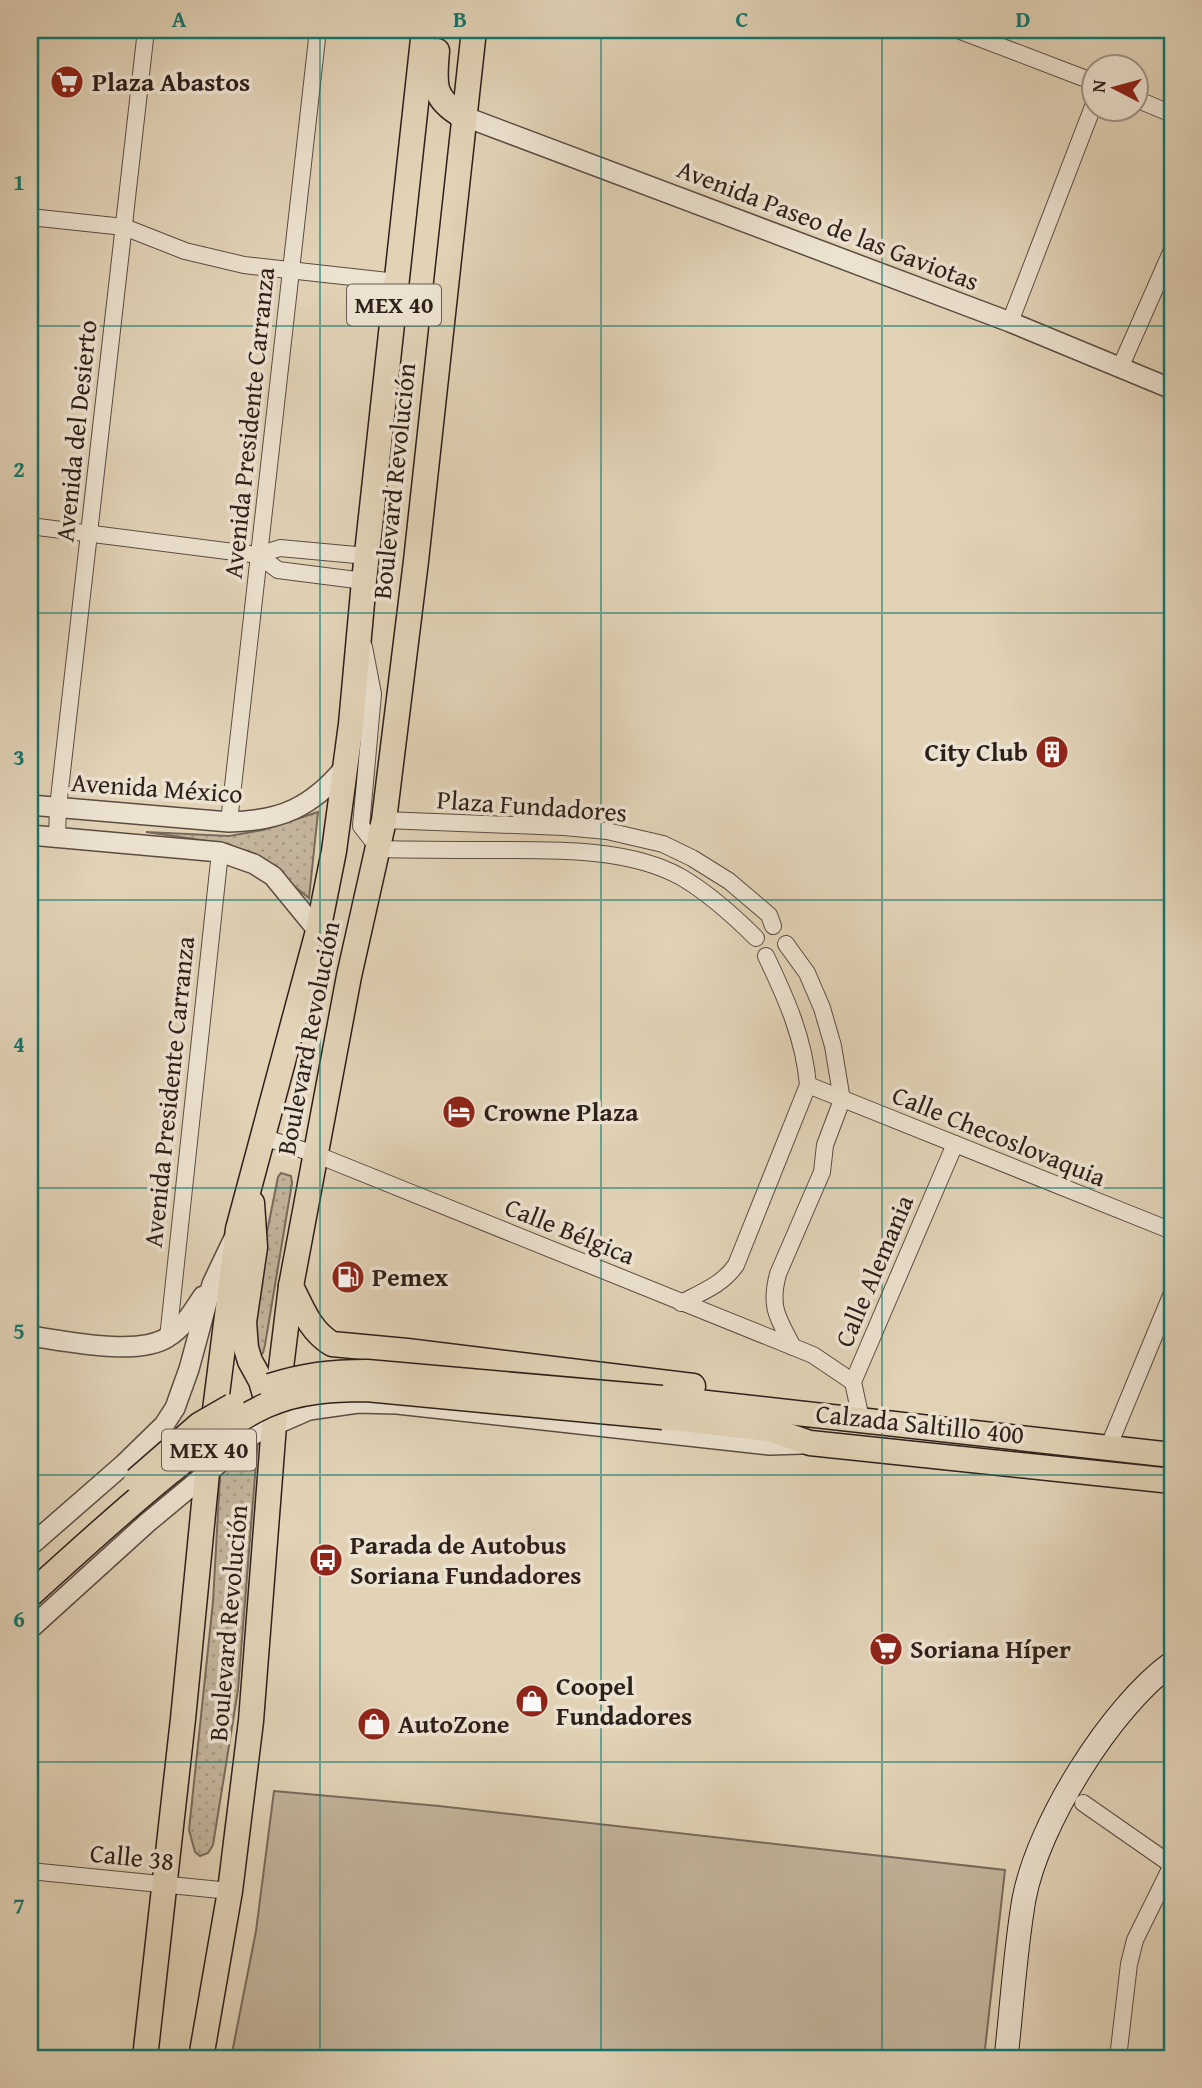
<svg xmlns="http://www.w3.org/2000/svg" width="1202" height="2088" viewBox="0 0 1202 2088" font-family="'Gentium Book Plus',serif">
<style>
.grass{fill:#c3b49c;stroke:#786a5b;stroke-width:2}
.park{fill:url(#park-dots);stroke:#786a5b;stroke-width:2}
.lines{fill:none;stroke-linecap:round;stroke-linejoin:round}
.minor-casing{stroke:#5b4c41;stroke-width:18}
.tertiary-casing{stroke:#5b4c41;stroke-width:22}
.secondary-casing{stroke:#2e1f1a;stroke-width:25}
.primary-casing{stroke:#2e1f1a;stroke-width:27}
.minor{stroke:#ece2d0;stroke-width:16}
.tertiary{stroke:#ece2d0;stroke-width:19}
.secondary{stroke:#ece2d0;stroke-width:23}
.primary{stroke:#e2d3b7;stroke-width:24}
.primary-bridge-casing{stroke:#2e1f1a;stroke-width:27;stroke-linecap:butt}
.primary-bridge{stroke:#e2d3b7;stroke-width:24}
.grid{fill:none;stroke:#0f766e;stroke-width:2;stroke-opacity:0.55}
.labels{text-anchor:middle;stroke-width:7;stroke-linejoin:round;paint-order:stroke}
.shield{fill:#ece2d0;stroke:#675a51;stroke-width:2}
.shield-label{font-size:24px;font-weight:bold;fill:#2e1f1a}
.poi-label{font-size:26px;font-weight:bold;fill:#2e1f1a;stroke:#ece2d0;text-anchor:start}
.street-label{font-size:26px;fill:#2e1f1a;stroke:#ece2d0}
.neatline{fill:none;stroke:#0f766e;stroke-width:2.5}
.grid-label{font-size:23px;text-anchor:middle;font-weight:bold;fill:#0f766e}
</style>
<defs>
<pattern id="park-dots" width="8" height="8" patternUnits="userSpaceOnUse" patternTransform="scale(1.75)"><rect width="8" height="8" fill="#c3b49c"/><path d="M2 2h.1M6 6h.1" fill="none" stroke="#a89a86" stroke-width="1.8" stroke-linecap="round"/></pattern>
</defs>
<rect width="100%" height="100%" fill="#e2d3b7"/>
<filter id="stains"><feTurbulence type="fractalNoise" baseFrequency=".00286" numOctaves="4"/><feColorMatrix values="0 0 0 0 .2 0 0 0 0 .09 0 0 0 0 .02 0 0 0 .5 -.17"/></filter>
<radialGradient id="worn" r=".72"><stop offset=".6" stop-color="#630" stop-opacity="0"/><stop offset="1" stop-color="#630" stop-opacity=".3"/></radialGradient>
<path class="grass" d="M274 1791 439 1806 1005 1870 984 2058H231L256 1931Z"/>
<g class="park">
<path d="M318 812 309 898 260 859 228 844 146 832 229 836 263 830Z"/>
<path d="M281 1173 291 1176 292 1183 265 1345 263 1353 260 1355 251 1312 278 1177Z"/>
<path d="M258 1438 238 1690 213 1845 208 1853 200 1856 195 1852 189 1830 213 1602 220 1476Z"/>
</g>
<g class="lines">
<defs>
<g id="minor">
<path d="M958 30 1094 82"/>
<path d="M1136 99 1172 114"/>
<path d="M30 217 124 227 185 251 244 265 397 282"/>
<path d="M1010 322 1094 104"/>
<path d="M1120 368 1172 250"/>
<path d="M30 526 258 555 280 548 367 556"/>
<path d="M258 555 278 570 364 581"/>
<path d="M364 647 373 694 361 826 379 849C418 850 458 850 497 850 555 850 629 848 681 877 710 894 733 915 756 938"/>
<path d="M384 820 564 827 607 831 663 844 692 858 729 881 769 915 773 926"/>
<path d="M229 822 318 30"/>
<path d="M57 837 58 807 146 30"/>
<path d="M786 944 807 973 822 1008 833 1046 842 1100 825 1145 822 1172 778 1274C769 1308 778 1318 793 1347"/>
<path d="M808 1085 1172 1231"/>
<path d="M263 1137 315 1154 813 1355 853 1382"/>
<path d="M681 1303C702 1292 722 1285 736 1265L808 1085C804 1038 786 998 766 956"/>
<path d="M168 1338 220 852"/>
<path d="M861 1419 853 1382 955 1144"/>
<path d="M1108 1448 1172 1293"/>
<path d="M1083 1803 1172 1865"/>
<path d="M30 1871 230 1891"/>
<path d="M1118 2058 1129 1964 1135 1940 1172 1865"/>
</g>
<g id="tertiary">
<path d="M463 116 1010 322 1172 389"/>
<path d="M30 805 229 822C281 821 312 807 345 767"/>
<path d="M30 835 220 852 254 864 273 876 318 931"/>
<path d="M30 1336C66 1341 138 1357 168 1337 184 1327 193 1311 203 1296"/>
<path d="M30 1546 124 1464 164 1425 175 1408 189 1369 212 1284 233 1240"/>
<path d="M30 1629 147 1523 254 1434 309 1410 358 1403 397 1404 770 1445 802 1444"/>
</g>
<path id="secondary" d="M1006 2058C1012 2006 1015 1951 1024 1899 1038 1824 1111 1707 1172 1663"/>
<g id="primary">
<path d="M437 51C434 84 432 99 463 116"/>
<path d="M252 1203 255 1247 244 1322 246 1348 250 1361 261 1381 269 1409"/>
<path d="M291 1286C302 1308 310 1331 332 1344L407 1351 693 1386"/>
<path d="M662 1398 1172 1455"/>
<path d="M663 1417 769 1429 810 1443 1172 1481"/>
<path d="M145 2058 183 1719 207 1473 238 1229 318 931 334 851 351 724 364 581 424 30"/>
<path d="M201 2058 230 1891 251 1721 274 1425 291 1286 349 976 384 820 416 561 474 30"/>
</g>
</defs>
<use href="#minor" class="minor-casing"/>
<use href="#tertiary" class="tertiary-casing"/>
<use href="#secondary" class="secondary-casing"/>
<use href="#primary" class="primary-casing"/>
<use href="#minor" class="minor"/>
<use href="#tertiary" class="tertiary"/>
<use href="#secondary" class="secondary"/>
<use href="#primary" class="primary"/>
<defs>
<g id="primary-bridge">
<path d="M270 1386C305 1375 330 1372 367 1372L662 1398"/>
<path d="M136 1480 199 1425 232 1406"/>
<path d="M30 1595C76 1553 122 1511 170 1472 201 1447 231 1421 267 1405 298 1391 333 1389 366 1389L663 1417"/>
</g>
</defs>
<use href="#primary-bridge" class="primary-bridge-casing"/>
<use href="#primary-bridge" class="primary-bridge"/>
</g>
<path class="grid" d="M320 30V2058M601 30V2058M882 30V2058M30 326H1172M30 613H1172M30 900H1172M30 1188H1172M30 1475H1172M30 1762H1172"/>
<defs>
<symbol id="supermarket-disc" viewBox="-11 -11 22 22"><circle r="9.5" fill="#8f2418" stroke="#ece2d0"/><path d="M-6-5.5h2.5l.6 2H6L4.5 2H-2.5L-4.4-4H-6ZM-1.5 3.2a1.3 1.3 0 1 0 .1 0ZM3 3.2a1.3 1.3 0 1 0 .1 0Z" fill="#fff"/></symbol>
<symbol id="building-disc" viewBox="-11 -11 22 22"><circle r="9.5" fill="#8f2418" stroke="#ece2d0"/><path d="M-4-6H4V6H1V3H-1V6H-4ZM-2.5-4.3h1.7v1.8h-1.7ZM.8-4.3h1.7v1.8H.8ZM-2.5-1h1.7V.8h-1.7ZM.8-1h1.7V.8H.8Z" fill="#fff"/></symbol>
<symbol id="hotel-disc" viewBox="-11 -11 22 22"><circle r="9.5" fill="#8f2418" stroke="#ece2d0"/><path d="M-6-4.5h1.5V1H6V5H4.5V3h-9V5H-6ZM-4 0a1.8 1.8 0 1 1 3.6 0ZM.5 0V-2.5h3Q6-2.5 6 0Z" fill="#fff"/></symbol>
<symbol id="fuel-disc" viewBox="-11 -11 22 22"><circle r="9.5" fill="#8f2418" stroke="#ece2d0"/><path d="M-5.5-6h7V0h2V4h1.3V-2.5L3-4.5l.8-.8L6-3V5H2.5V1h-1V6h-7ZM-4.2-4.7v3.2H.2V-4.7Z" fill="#fff"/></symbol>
<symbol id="bus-disc" viewBox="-11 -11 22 22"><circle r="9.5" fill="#8f2418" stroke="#ece2d0"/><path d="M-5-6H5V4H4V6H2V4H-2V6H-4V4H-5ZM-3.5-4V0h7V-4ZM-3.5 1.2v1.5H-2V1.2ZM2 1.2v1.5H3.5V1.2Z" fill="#fff"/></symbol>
<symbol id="shop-disc" viewBox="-11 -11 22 22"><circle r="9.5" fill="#8f2418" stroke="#ece2d0"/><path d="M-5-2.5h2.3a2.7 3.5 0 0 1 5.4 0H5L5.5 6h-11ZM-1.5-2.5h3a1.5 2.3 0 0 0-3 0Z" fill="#fff"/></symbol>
</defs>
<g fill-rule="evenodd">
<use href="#supermarket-disc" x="48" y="63" width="38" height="38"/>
<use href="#building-disc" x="1033" y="733" width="38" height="38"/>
<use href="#hotel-disc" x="440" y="1093" width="38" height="38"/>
<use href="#fuel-disc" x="329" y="1258" width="38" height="38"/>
<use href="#bus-disc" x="307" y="1541" width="38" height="38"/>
<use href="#supermarket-disc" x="867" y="1630" width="38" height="38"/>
<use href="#shop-disc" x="513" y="1682" width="38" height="38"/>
<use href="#shop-disc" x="355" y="1705" width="38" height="38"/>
</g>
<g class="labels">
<g class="shield">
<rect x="347" y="284.5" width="94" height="41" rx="5"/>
<rect x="162" y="1429.5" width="94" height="41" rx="5"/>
</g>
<g class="shield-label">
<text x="394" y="313">MEX 40</text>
<text x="209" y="1458">MEX 40</text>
</g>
<g class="poi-label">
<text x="92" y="91">Plaza Abastos</text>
<text x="1028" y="761" text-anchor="end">City Club</text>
<text x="484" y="1121">Crowne Plaza</text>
<text x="372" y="1286">Pemex</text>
<text x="350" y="1554">Parada de Autobus<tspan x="350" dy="30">Soriana Fundadores</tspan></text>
<text x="910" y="1658">Soriana Híper</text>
<text x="556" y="1695">Coopel<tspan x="556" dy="30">Fundadores</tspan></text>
<text x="398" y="1733">AutoZone</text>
</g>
<g class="street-label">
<text transform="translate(828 225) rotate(21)" y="9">Avenida Paseo de las Gaviotas</text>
<text transform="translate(249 423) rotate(-84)" y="9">Avenida Presidente Carranza</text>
<text transform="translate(76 431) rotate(-84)" y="9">Avenida del Desierto</text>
<text transform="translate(394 481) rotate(-84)" y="9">Boulevard Revolución</text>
<text transform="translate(157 788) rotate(4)" y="9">Avenida México</text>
<text transform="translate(532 806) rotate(4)" y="9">Plaza Fundadores</text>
<text transform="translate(308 1038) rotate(-79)" y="9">Boulevard Revolución</text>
<text transform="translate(169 1092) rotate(-84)" y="9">Avenida Presidente Carranza</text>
<text transform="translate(999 1136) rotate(22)" y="9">Calle Checoslovaquia</text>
<text transform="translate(570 1231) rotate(22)" y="9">Calle Bélgica</text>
<text transform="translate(874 1271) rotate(-67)" y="9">Calle Alemania</text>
<text transform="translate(920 1424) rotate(6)" y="9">Calzada Saltillo 400</text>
<text transform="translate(228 1623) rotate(-85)" y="9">Boulevard Revolución</text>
<text transform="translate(132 1857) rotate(6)" y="9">Calle 38</text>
</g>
</g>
<rect width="1202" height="2088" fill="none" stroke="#e2d3b7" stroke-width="77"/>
<g transform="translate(1115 88) rotate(276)"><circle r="33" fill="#ece2d0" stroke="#a09487" stroke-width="2"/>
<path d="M0-5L12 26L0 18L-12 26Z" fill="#8f2418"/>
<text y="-10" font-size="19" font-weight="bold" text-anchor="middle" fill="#2e1f1a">N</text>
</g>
<rect x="38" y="38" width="1126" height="2012" class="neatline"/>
<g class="grid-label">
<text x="179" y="27">A</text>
<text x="460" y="27">B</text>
<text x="742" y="27">C</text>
<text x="1023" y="27">D</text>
<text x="19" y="190">1</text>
<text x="19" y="477">2</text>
<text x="19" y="765">3</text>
<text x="19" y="1052">4</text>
<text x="19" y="1339">5</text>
<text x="19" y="1627">6</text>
<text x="19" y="1914">7</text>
</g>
<rect width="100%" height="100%" filter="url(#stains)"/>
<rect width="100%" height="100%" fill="url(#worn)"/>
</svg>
